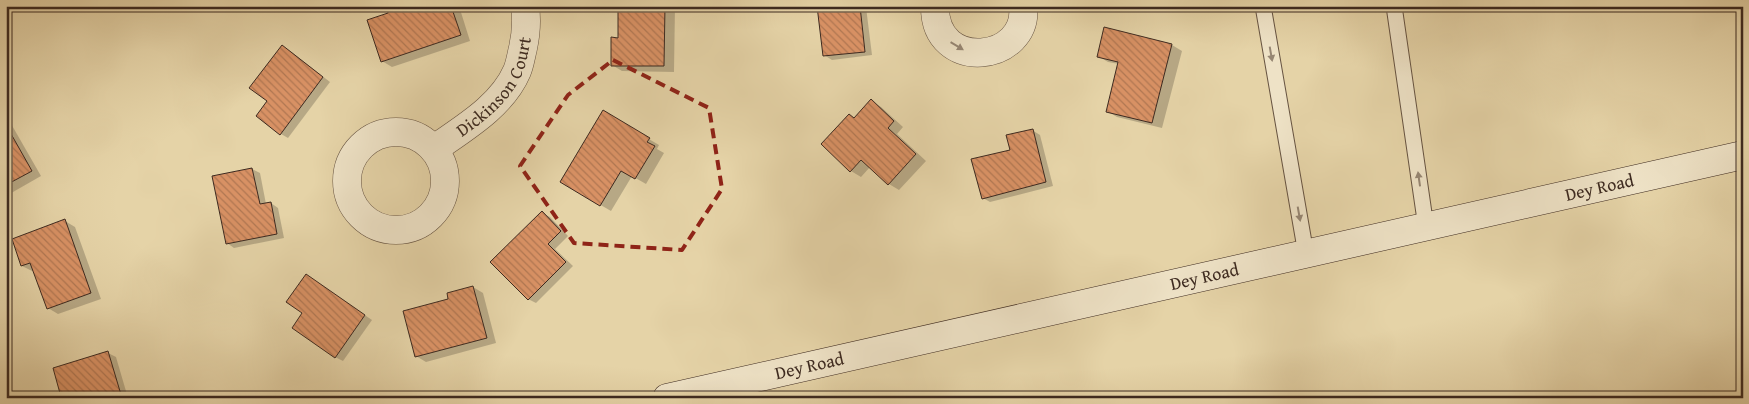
<svg xmlns="http://www.w3.org/2000/svg" width="1749" height="404" viewBox="0 0 1749 404" font-family="'Gentium Book Plus',serif">
<style>
.shadow{fill:#0003}
.building{fill:url(#building-back-hatch);stroke:#3d2a20}
.lines{fill:none;stroke-linecap:round;stroke-linejoin:round}
.service-casing{stroke:#675442;stroke-width:17}
.minor-casing{stroke:#675442;stroke-width:29}
.secondary-casing{stroke:#3d2a20;stroke-width:29}
.service{stroke:#eee2c6;stroke-width:15}
.minor{stroke:#eee2c6;stroke-width:28}
.secondary{stroke:#eee2c6;stroke-width:28}
.oneway{fill:#968673}
.marked{fill:none;stroke:#8f2418;stroke-width:4;stroke-dasharray:10 6;stroke-linejoin:round}
.labels{text-anchor:middle;stroke-width:5;stroke-linejoin:round;paint-order:stroke}
.street-label{font-size:18px;fill:#3d2a20;stroke:#eee2c6}
</style>
<defs>
<pattern id="building-back-hatch" width="6" height="6" patternUnits="userSpaceOnUse" patternTransform="scale(1.25)"><rect width="6" height="6" fill="#d89164"/><path d="M-1 5l2 2M0 0l6 6M5-1l2 2" fill="none" stroke="#b07752"/></pattern>
</defs>
<rect width="100%" height="100%" fill="#e5d3a7"/>
<filter id="stains"><feTurbulence type="fractalNoise" baseFrequency=".004" numOctaves="4"/><feColorMatrix values="0 0 0 0 .2 0 0 0 0 .09 0 0 0 0 .02 0 0 0 .5 -.17"/></filter>
<radialGradient id="worn" r=".72"><stop offset=".6" stop-color="#630" stop-opacity="0"/><stop offset="1" stop-color="#630" stop-opacity=".3"/></radialGradient>
<g class="shadow">
<path d="M387 6H459L470 41 392 67 382 61 390 14Z"/>
<path d="M620 6H675L674 72 622 71 612 65 619 39Z"/>
<path d="M819 6H874L866 7 872 55 832 60 824 55Z"/>
<path d="M1105 28 1172 45 1182 51 1162 128 1117 117 1107 111 1119 64 1108 62 1098 56Z"/>
<path d="M290 51 330 82 288 138 281 134 269 101Z"/>
<path d="M871 101 881 107 903 127 897 134 926 161 899 190 889 184 870 167 861 177 851 171 855 118Z"/>
<path d="M603 112 659 145 657 149 664 153 646 184 632 176 611 211 561 182Z"/>
<path d="M6 115 41 176 6 196Z"/>
<path d="M1032 130 1040 135 1053 186 990 202 983 198 1011 151Z"/>
<path d="M252 169 260 173 266 204 271 203 278 208 284 238 234 248 227 243 214 177Z"/>
<path d="M542 213 550 217 568 236 555 249 573 266 536 303 528 299Z"/>
<path d="M65 221 75 227 101 299 58 314 48 308 34 271H32L22 266 13 240Z"/>
<path d="M313 280 372 320 343 361 335 357Z"/>
<path d="M473 287 483 293 496 343 426 362 416 356 450 300Z"/>
<path d="M108 353 116 357 128 398H66L62 396Z"/>
</g>
<g class="building">
<path d="M386 6H451L461 35 381 62 367 20 388 13Z"/>
<path d="M618 6H665L664 66H611V37L618 38Z"/>
<path d="M817 6H860L865 52 823 56Z"/>
<path d="M1104 27 1172 44 1152 123 1106 112 1118 62 1097 57Z"/>
<path d="M282 45 323 77 280 135 256 116 267 101 249 88Z"/>
<path d="M871 99 894 121 888 128 916 154 888 185 861 160 850 172 821 144 849 114 854 118Z"/>
<path d="M603 110 650 138 647 142 655 146 635 179 621 171 600 206 560 182Z"/>
<path d="M6 125 32 171 6 185Z"/>
<path d="M1033 129 1046 182 982 199 971 159 1010 150 1006 135Z"/>
<path d="M252 168 260 204 271 202 277 234 226 244 212 176Z"/>
<path d="M542 211 561 231 548 244 566 262 528 300 490 262Z"/>
<path d="M65 219 91 293 47 309 30 263 21 266 12 239Z"/>
<path d="M306 274 365 315 335 358 292 328 302 313 286 302Z"/>
<path d="M473 286 487 338 415 357 403 311 448 299 447 293Z"/>
<path d="M108 351 122 398H76L74 393 61 397 53 368Z"/>
</g>
<g class="lines">
<defs>
<g id="service">
<path d="M1263 6 1306 254"/>
<path d="M1394 6 1426 227"/>
</g>
<g id="minor">
<path d="M935 6C934 74 1030 62 1023 6"/>
<circle cx="396" cy="181" r="49"/>
<path id="s1" d="M434 149C464 128 502 106 517 71 520 64 521 56 523 48 526 34 527 20 525 6"/>
</g>
<g id="secondary">
<path id="s2" d="M667 398 1743 155"/>
</g>
</defs>
<use href="#service" class="service-casing"/>
<use href="#minor" class="minor-casing"/>
<use href="#secondary" class="secondary-casing"/>
<use href="#service" class="service"/>
<use href="#minor" class="minor"/>
<use href="#secondary" class="secondary"/>
</g>
<defs><path id="oneway-solid" d="M-6-.8H1V-3.2L6.5 0L1 3.2V.8H-6Z" transform="scale(1.25)"/></defs>
<g class="oneway">
<use href="#oneway-solid" transform="translate(957 46) rotate(31)"/>
<use href="#oneway-solid" transform="translate(1271 54) rotate(80)"/>
<use href="#oneway-solid" transform="translate(1419 179) rotate(-98)"/>
<use href="#oneway-solid" transform="translate(1299 214) rotate(80)"/>
</g>
<path class="marked" d="M613 60 709 108 722 189 682 250 574 243 520 166 568 95Z"/>
<g class="labels">
<g class="street-label">
<text dy="6" stroke="none"><textPath href="#s1" startOffset="90">Dickinson Court</textPath></text>
<text dy="6" stroke="none"><textPath href="#s2" startOffset="956">Dey Road</textPath></text>
<text dy="6" stroke="none"><textPath href="#s2" startOffset="551">Dey Road</textPath></text>
<text dy="6" stroke="none"><textPath href="#s2" startOffset="146">Dey Road</textPath></text>
</g>
</g>
<rect width="1749" height="404" fill="none" stroke="#e5d3a7" stroke-width="25"/>
<rect x="8" y="8" width="1734" height="389" fill="none" stroke="#3d2a20" stroke-width="2.5"/>
<rect x="12" y="12" width="1724" height="379" fill="none" stroke="#3d2a20"/>
<rect width="100%" height="100%" filter="url(#stains)"/>
<rect width="100%" height="100%" fill="url(#worn)"/>
</svg>
